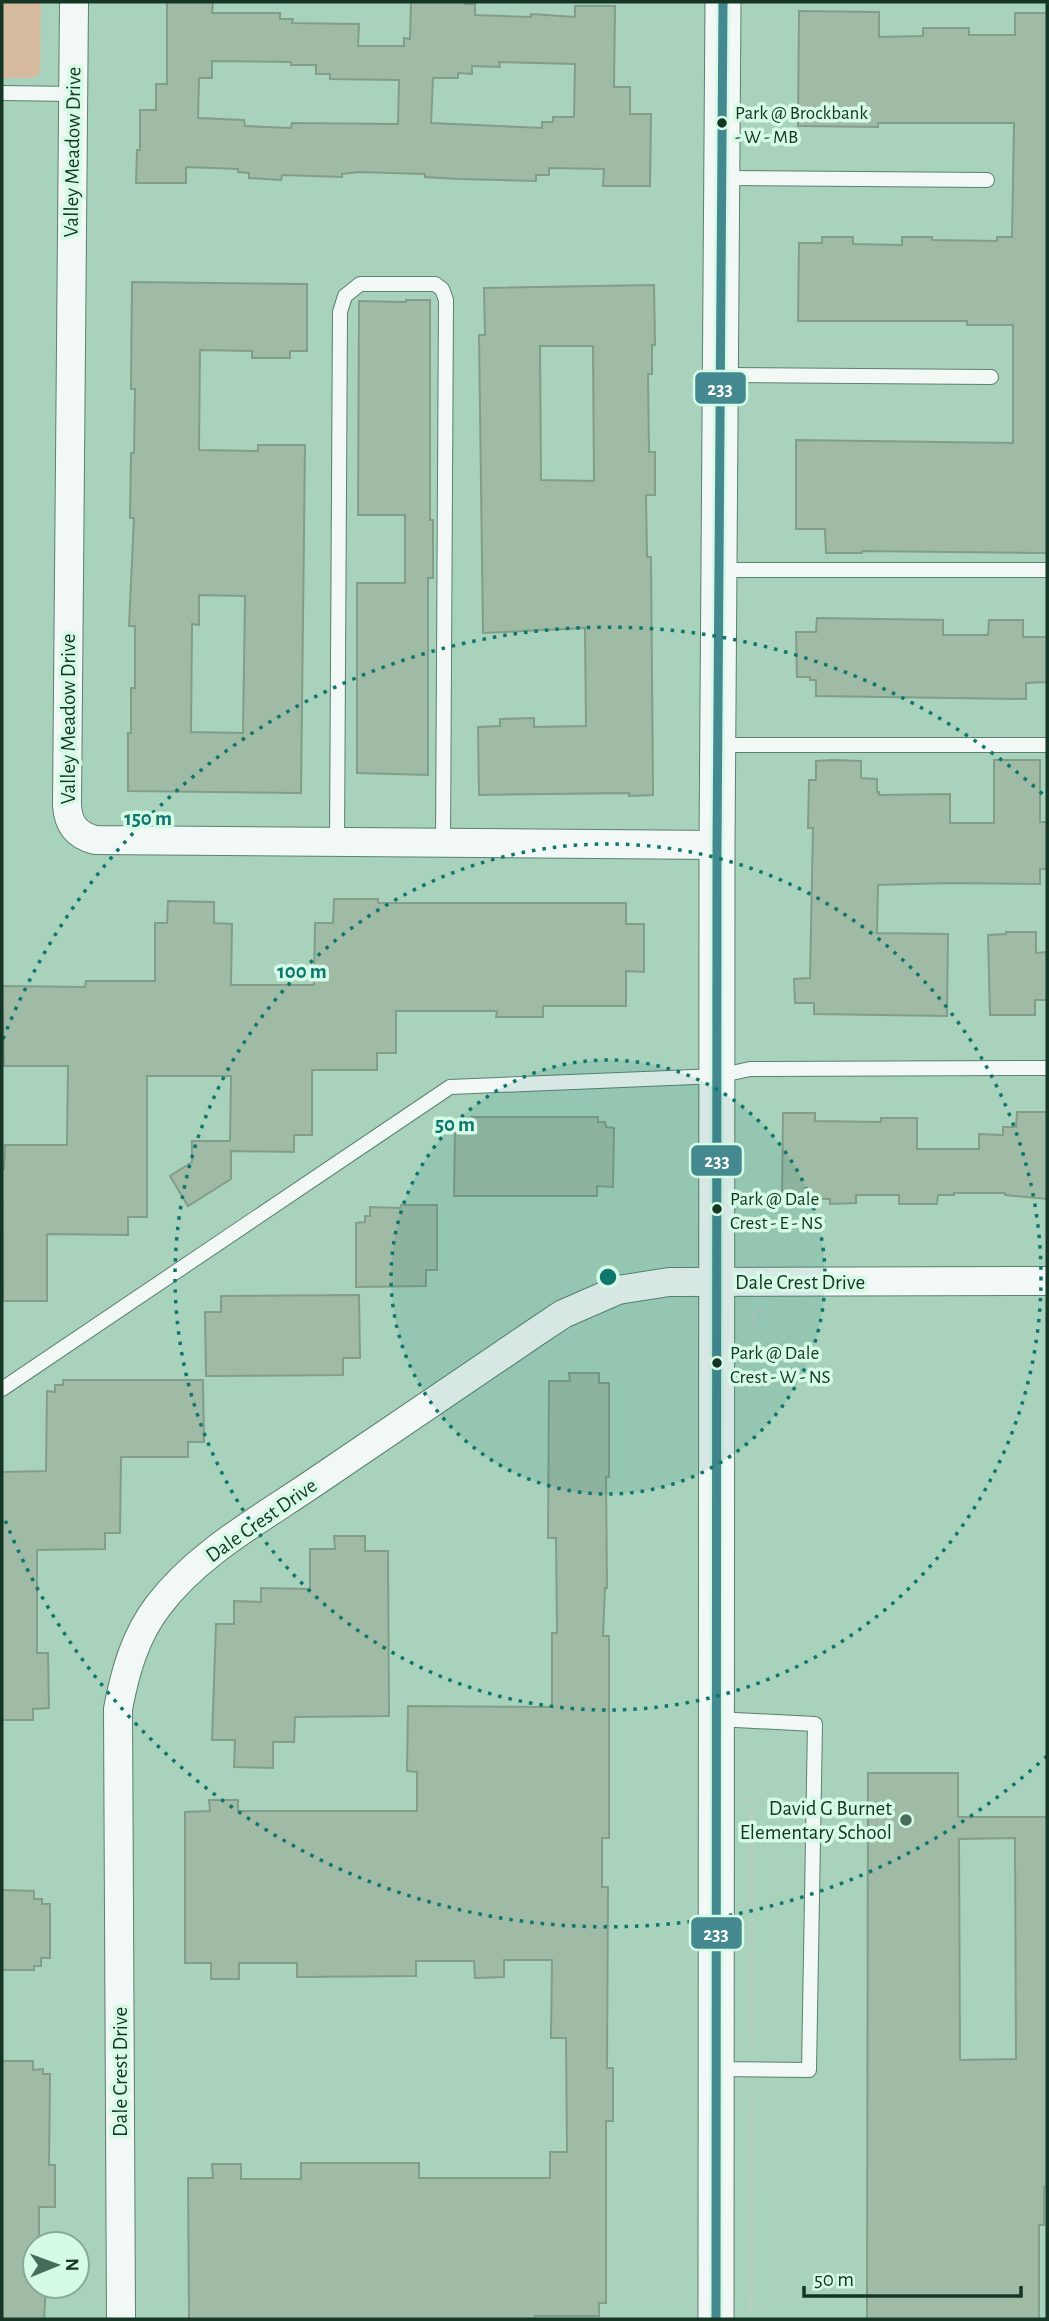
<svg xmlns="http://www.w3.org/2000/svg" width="1049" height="2321" viewBox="0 0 1049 2321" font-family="'Alegreya Sans',sans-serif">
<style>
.green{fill:#d6bba1}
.building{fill:#9fbba6;stroke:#829d88;stroke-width:2;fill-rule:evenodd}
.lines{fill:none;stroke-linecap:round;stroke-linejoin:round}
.service-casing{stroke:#5c8070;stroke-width:16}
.minor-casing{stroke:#5c8070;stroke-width:30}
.tertiary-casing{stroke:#5c8070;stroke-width:37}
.path{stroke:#bfccc5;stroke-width:4.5;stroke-dasharray:3.5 5;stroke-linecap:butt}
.service{stroke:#f2f8f5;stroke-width:14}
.minor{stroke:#f2f8f5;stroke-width:28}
.tertiary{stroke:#f2f8f5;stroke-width:35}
.bus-1-casing{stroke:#d5fae5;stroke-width:14}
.bus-1{stroke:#448890;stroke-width:9}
.ring{fill:none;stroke:#0f766e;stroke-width:3.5;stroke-dasharray:3.5 7}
.bus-dot{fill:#153525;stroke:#d5fae5;stroke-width:2.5}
.poi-dot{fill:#486c5a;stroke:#d5fae5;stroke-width:2.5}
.labels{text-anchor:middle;stroke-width:7;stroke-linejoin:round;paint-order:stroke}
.bus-label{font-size:19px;fill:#153525;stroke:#d5fae5;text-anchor:start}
.street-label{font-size:21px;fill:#153525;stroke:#d5fae5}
.poi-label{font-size:21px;fill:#153525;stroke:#d5fae5;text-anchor:end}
.centre{fill:#0f766e;stroke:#d5fae5;stroke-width:3.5}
.ring-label{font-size:21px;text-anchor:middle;font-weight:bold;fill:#0f766e;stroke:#d5fae5;stroke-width:7;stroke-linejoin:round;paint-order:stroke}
.line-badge{stroke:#d5fae5;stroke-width:2.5}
.badge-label{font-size:19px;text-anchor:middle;font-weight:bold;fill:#fff}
</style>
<rect width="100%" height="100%" fill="#a8d2bb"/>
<path class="green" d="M2 2H41L40 73 33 78H2Z"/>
<g class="building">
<path d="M167 2H213L212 13H280V19H293L292 23 359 24 358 46H404V38L410 39 411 2H465V4H475V15L531 17V14L575 17V6H615L614 87H630V114H651L650 186H603L604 169 549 168V175H536V181L459 179 425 177V174L359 172 342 174V177L282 175 281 180 249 178V173L238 172V169L186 167V183H136L137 150H140V110H156V84H167ZM212 61 291 62V65H316V74H330V79L399 80 398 124 292 123 291 128 245 126 244 120 198 118 199 78H212ZM499 62 575 64 574 117H553V122H542V128L431 123 433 78H458V73L472 74V66L500 67Z"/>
<path d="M799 11 879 12V37L923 36V28H969V35H1015V13H1047V553L862 551V553H826L825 529H796V440L1013 443V325H967V321H798L799 243H822V237H853V244L902 245V237H932V240L997 241V237H1012L1014 123H878V127L798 126Z"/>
<path d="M132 282 307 284V351H290V358H252V351L200 350 199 450 258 451V445H305L301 793 128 791V733H131V688H135V626H129L134 518H130L131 453H134L135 389H131ZM199 595 245 596 243 733 191 732 192 624 199 625Z"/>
<path d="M654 285 655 345H652V374H648L649 452H655V495H646L647 557H651L653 795 629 796V793L479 795 478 727 500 726V719L534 718V727L586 726 585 628 483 633 479 335H485L484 288ZM540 346H593L594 481 541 480Z"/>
<path d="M406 300H430V520H433V578H428V775L357 773V583H405V515H358L359 301 406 302Z"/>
<path d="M817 618 943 620V635H988L989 620H1023V637H1047V682L1026 683V699L816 696V680H810V677H797L796 632H816Z"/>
<path d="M832 760 861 761V778L877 779V792H879V795L950 794V823H994V760H1040V822H1047V869H1040V884L949 883 878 885 877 933 948 934 947 1016 814 1014V1003H795L794 979 810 978 813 828H808L809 780H816V761Z"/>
<path d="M334 899H378V903H626V924H644V972L626 971V1006H543V1017H496L497 1011H396V1053H377V1070H312V1135H294V1152L231 1151V1179L188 1206 170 1176 192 1162V1141H230L231 1076H147V1217H128V1235L47 1234V1301H3L2 1169H4L5 1145H67L68 1066H4L2 986 85 987 86 981H155V923H167L168 901 214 902V923L232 924 231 985H314L315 923H333Z"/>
<path d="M1006 932H1036V953L1047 952V1000H1035V1015H990L988 935 1006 934Z"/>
<path d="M1017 1112H1047V1199L1005 1195V1193H954V1195H938L937 1204H899V1195H856V1203L830 1204V1199L782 1198 783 1113H815V1121L881 1122V1118H917V1149H979V1134L1003 1135V1127H1016Z"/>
<path d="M471 1117H598V1122H605L606 1127 614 1128 613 1187 597 1186V1196H454L455 1128H464V1123H471Z"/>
<path d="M401 1205H437V1270H426V1286L356 1287V1223L365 1222V1216H370V1207L401 1208Z"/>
<path d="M359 1295 360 1358H343V1375L206 1376 205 1312H221V1296Z"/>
<path d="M569 1373H599V1383H609V1477H606L607 1588H605L603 1636H609V1838H602V1887H608L607 2068H613V2121H606V2303H599V2316H535V2319H189L188 2178H213L212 2164H241V2179H301V2163H419V2178H550V2152H567L566 2038H551L552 1960H504V1977L475 1978 474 1961H416V1976L297 1977V1963H239V1979H211V1963H185V1812L210 1811 209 1800H238V1811H417V1772L407 1771 408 1706 552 1707V1633H557L556 1538H548L549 1381H570Z"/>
<path d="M63 1380H203L204 1442H188V1457H121L120 1533H105V1549L37 1550V1653H48L49 1708 33 1709V1720H2V1472L46 1471 47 1391 55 1392V1385H63Z"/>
<path d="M334 1536H365V1551H388L389 1716 295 1717 294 1742H273V1768L234 1767 235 1740H212L216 1624H234V1601L261 1602V1588L310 1589V1549H335Z"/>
<path d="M868 1773H958V1817H1047V2187H1044V2225H1039V2319H867ZM1015 1838 1016 2059 960 2060 959 1839Z"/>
<path d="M2 1890 34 1891V1899H42V1904H50V1958H41V1966H34V1970H2Z"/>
<path d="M2 2061H33V2070L43 2069V2074H50L49 2165H55V2207H39V2244H35V2286H46L44 2319H2Z"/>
</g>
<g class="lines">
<defs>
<g id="service">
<path d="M2 93 73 94"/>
<path d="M723 178 987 180"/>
<path d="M722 375 991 377"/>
<path d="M720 570H1047"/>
<path d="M718 745H1047"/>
<path d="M337 842 340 312 345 296 360 284H435L442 289 446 300 443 843"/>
<path d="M2 1389 450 1087 718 1076 750 1069 1047 1068"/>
<path d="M717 2069 809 2070 815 1724 717 1719"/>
</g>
<g id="minor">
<path d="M74 2 67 805C68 824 76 835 95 840L717 845"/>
<path d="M121 2319 118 1709C125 1672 135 1636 158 1606 197 1554 259 1520 312 1484 386 1433 461 1383 536 1332L563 1314 618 1290 669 1282 1047 1281"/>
</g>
<path id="tertiary" d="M716 2319 717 845 723 2"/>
</defs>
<use href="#service" class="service-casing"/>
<use href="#minor" class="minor-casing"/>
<use href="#tertiary" class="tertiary-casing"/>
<g class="path">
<path d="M751 1335 754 1315 762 1310"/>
<path d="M751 1799 752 2049"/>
<path d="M751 2311 752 2089"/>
</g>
<use href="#service" class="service"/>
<use href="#minor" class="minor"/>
<use href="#tertiary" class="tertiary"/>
<defs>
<path id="bus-1" d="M716 2319 717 845 723 2"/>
</defs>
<use href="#bus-1" class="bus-1-casing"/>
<use href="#bus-1" class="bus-1"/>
</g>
<circle cx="608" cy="1277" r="217" fill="#0f766e" fill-opacity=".12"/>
<g class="ring">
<circle cx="608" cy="1277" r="217"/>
<circle cx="608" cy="1277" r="433"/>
<path d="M1047 1756A650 650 0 0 1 3 1515M3 1039A650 650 0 0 1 1047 798"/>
</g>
<g class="bus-dot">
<circle cx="722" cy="123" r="6"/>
<circle cx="717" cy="1209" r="6"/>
<circle cx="717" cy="1363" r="6"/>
</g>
<circle class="poi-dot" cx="906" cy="1820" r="7"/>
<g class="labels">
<g class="bus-label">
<text x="735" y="119">Park @ Brockbank<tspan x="735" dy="24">- W - MB</tspan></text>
<text x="730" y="1205">Park @ Dale<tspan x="730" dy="24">Crest - E - NS</tspan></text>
<text x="730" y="1359">Park @ Dale<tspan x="730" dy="24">Crest - W - NS</tspan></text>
</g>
<g class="street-label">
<text transform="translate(72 152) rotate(-89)" y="7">Valley Meadow Drive</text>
<text transform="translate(68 719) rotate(-90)" y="7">Valley Meadow Drive</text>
<text x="800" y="1289">Dale Crest Drive</text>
<text transform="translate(261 1520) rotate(-35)" y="7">Dale Crest Drive</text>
<text transform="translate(120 2072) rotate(-90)" y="7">Dale Crest Drive</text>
</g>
<g class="poi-label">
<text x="892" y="1815">David G Burnet<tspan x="892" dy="24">Elementary School</tspan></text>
</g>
</g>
<circle cx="608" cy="1277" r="10" class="centre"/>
<g class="ring-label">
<text x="148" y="825">150 m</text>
<text x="302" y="978">100 m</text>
<text x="455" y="1131">50 m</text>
</g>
<g class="line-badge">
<rect x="694" y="371" width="53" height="34" rx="7" fill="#448890"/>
<rect x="690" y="1144" width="53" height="33" rx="7" fill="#448890"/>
<rect x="690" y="1916" width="53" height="34" rx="7" fill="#448890"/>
</g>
<g class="badge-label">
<text x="720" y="395">233</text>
<text x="717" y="1167">233</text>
<text x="716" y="1940">233</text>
</g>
<rect width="1049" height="2321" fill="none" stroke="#153525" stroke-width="7"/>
<g transform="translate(56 2265) rotate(89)"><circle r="33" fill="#d5fae5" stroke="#88ab98" stroke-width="2"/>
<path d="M0-5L12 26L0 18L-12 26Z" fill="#486c5a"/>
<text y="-10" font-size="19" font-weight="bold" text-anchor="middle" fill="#153525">N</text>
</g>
<path d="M804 2286v10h217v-10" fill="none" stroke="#153525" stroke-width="3.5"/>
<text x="814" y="2286" font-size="21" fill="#153525" stroke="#d5fae5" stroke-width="5" paint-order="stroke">50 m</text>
</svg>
